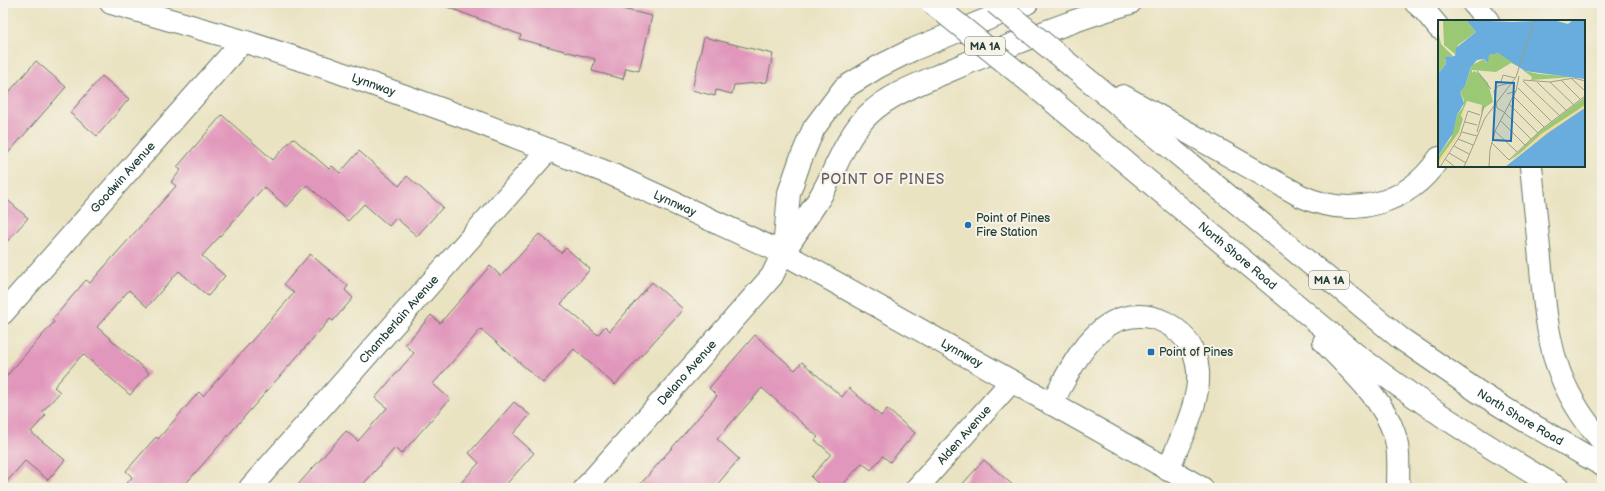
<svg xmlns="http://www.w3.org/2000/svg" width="1605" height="491" viewBox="0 0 1605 491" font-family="'Balsamiq Sans',sans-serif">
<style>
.building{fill:#e197bb}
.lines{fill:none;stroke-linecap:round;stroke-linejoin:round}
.minor-casing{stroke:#676;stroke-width:24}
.major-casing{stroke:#676;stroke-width:24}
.highway-casing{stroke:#676;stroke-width:24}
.minor{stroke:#fff;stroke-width:22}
.major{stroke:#fff;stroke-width:22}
.highway{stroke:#fff;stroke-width:22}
.highway-bridge-casing{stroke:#676;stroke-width:24;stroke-linecap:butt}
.highway-bridge{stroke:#fff;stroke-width:22}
.poi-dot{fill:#1f6fb2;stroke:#f7f3e8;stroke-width:1.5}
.labels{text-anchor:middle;stroke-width:4;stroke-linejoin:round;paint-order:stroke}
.shield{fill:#f7f3e8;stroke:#60746a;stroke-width:1}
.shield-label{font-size:11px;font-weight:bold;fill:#1f3d34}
.street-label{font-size:12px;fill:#1f3d34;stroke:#f7f3e8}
.poi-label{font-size:12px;fill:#1f3d34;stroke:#f7f3e8;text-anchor:start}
.quarter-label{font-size:14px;letter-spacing:1px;fill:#635c63;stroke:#f7f3e8}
.inset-road{fill:none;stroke:#99a189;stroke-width:1}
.view{fill:#1f6fb2;fill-opacity:0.15;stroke:#1f6fb2;stroke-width:2}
.inset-edge{fill:none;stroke:#1f3d34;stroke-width:2}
</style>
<rect width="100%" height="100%" fill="#f7f3e8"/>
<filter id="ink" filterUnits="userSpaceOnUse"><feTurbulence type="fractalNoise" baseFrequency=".025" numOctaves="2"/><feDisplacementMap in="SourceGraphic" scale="8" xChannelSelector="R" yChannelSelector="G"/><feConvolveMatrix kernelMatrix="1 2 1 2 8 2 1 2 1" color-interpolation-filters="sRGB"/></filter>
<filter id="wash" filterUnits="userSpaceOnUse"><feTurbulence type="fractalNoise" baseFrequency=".012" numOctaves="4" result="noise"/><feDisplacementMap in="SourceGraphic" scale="16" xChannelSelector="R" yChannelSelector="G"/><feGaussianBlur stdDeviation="0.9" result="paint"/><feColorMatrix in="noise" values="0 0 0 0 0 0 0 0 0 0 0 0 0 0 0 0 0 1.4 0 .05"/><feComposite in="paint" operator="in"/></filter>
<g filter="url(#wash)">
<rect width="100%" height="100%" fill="#eae3c2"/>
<g id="blocks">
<g class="building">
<path d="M443 3H597L652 16 639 71 626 68 623 79 592 71 595 59 519 39 521 35 442 5Z"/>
<path d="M704 37 773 54 767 82 734 85 732 94 716 90 715 96 692 90Z"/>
<path d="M36 61 66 87 3 159V99Z"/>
<path d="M102 76 129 99 97 136 70 113Z"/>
<path d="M222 115 273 160 293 138 329 169 332 166 340 173 359 151 399 186 407 176 443 207 417 236 396 218 389 226 364 204 348 221 307 185 287 207 264 187 202 256 225 276 208 296 179 271 147 307 129 290 97 327 149 373 130 395 83 354 54 387 60 392 42 412 46 415 31 432 65 460 48 480 25 461 3 486V380L54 322 52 320 86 280 90 283 176 186 171 182 181 170 177 167Z"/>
<path d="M3 196 28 218 3 246Z"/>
<path d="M539 234 561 253 566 248 590 269 561 304 598 335 605 326 610 331 652 282 683 309 615 385 574 349 543 383 481 329 433 384 450 399 401 454 395 448 360 488H295L346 431 358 441 387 408 375 398 414 353 405 345 431 315 440 323 490 266 501 276Z"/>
<path d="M310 254 348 286 345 290 353 298 333 321 330 319 182 488H123L132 477 126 471 156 437 158 439 199 392 203 396 294 293 284 284Z"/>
<path d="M755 335 795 370 802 362 842 397 849 388 881 416 887 409 915 433 890 462 883 456 871 470 862 463 840 488H823L811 477 831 454 815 440 818 437 762 388 717 439 739 459 714 488H637L717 396 709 388Z"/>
<path d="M514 402 530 415 513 434 534 453 503 488H456L479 463 469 453Z"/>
<path d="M984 460 1016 488H959Z"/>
</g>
</g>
</g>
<g filter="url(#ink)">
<use href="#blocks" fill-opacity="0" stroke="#676" stroke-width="1"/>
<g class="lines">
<defs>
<g id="minor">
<path id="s1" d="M3 313 243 41"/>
<path d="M1051 404C1065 380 1077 352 1098 333 1139 294 1203 327 1198 383 1195 413 1179 442 1168 470"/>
<path id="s2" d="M250 488 548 150"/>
<path id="s3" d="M585 488 772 276 783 253"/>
<path id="s4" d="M917 488 1011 382"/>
</g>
<g id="major">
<path id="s5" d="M111 3 243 41 330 69 469 119 611 174 783 253 1202 488"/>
</g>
<g id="highway">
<path d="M1416 3 1425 11 1439 28"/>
<path d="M1473 3 1488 21"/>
<path id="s6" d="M1075 69 1400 338 1480 393 1522 419 1602 465"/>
<path id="s7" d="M1038 89 1354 353C1419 402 1487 447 1558 488"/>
<path d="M1123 96 1301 196C1351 219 1408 205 1439 158"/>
<path d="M1531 166C1534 200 1538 235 1541 269 1548 341 1553 385 1602 441"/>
<path d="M784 250 789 193 800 161 814 128 844 88 878 67 912 50 1027 3"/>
<path d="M783 253C795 235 808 216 820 197 836 170 845 137 869 114 891 93 924 82 951 70 1009 45 1069 21 1130 3"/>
<path d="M1324 342C1349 369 1382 397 1394 433 1400 450 1398 470 1398 488"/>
</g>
</defs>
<use href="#minor" class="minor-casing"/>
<use href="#major" class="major-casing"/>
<use href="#highway" class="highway-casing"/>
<use href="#minor" class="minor"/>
<use href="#major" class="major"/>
<use href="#highway" class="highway"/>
<defs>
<g id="highway-bridge">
<path d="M932 3 1038 89"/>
<path d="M995 3 1075 69"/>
</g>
</defs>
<use href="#highway-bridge" class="highway-bridge-casing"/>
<use href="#highway-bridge" class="highway-bridge"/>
</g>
</g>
<g class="poi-dot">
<circle cx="968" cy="225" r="4"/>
<rect x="1147" y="348" width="8" height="8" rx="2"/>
</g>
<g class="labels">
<g class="shield">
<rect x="965" y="37" width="40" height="18" rx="3"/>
<rect x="1309" y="271" width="40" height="18" rx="3"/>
</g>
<g class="shield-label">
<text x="985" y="50">MA 1A</text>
<text x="1329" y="284">MA 1A</text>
</g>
<g class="street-label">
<text dy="4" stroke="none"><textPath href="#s5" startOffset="275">Lynnway</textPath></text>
<text dy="4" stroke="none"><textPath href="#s1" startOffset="181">Goodwin Avenue</textPath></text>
<text dy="4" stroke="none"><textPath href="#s5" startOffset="599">Lynnway</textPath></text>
<text dy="4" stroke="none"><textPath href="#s7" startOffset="260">North Shore Road</textPath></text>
<text dy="4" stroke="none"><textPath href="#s2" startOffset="225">Chamberlain Avenue</textPath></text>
<text dy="4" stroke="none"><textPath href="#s5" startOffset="923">Lynnway</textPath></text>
<text dy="4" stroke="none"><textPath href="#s3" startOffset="154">Delano Avenue</textPath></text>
<text dy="4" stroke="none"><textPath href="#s6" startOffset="566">North Shore Road</textPath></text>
<text dy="4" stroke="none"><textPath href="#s4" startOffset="71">Alden Avenue</textPath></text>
</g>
<g class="poi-label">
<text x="976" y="222">Point of Pines<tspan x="976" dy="14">Fire Station</tspan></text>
<text x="1159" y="356">Point of Pines</text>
</g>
<g class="quarter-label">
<text x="883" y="184">POINT OF PINES</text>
</g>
</g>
<g transform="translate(1438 20)">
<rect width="147" height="147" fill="#eae3c2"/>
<path d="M5 0H28L38 12 20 25 17 34 6 25ZM0 10 3 24 15 36 7 38 8 44 0 54ZM58 33 68 34 85 44 84 48 73 43 58 52 34 50V53L36 51 42 54 50 63 55 82 46 88 43 94 44 85 29 81 23 95 25 99 21 112 0 143V136L13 118 19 95 25 87 26 80 22 72 27 66 34 45 46 39 49 43 51 35ZM85 48 87 51 101 54 140 57 147 59 135 57 93 60 94 57 86 51ZM147 77V88L71 141 102 111Z" fill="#9bc875"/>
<path d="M147 85V88L110 113 68 146 103 114ZM27 89 22 114 0 146 2 138 21 112 25 99 23 95Z" fill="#eeda9e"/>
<path d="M28 0 75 2 115 0 130 4 135 0H147V59L87 51 60 33 51 35 50 43 46 39 39 40 33 47 27 66 22 72 26 83 19 95 15 113 0 136V54L8 44 7 37 17 36 18 28 38 12ZM147 88V147H67L110 113Z" fill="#68adde"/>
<path class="inset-road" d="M39 51 53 69M134 59 147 71M85 60 112 62 136 58 147 61M123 60 143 80M85 61 122 96M63 62 65 55 77 58M99 62 129 91M112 62 137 86M80 68 114 102M69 74 78 71 81 56M75 76 106 107M71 84 100 113M66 92 93 119M66 92 59 88 56 71 60 66 75 62M62 100 87 125M27 102 39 105M57 111 79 132M24 112 39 116M39 112 46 86M20 119 35 125M54 123 71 140 104 109 147 76M16 126 31 134M11 133 28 143M7 139 17 147M2 147 22 116 30 91 42 95M26 147 47 98 78 57 96 0M51 147 52 130 57 111 78 71"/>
<path class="view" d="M58 62 76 63 73 121 55 120Z"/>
<rect width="147" height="147" class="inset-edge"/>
</g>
<rect width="1605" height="491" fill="none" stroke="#f7f3e8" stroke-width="16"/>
</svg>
